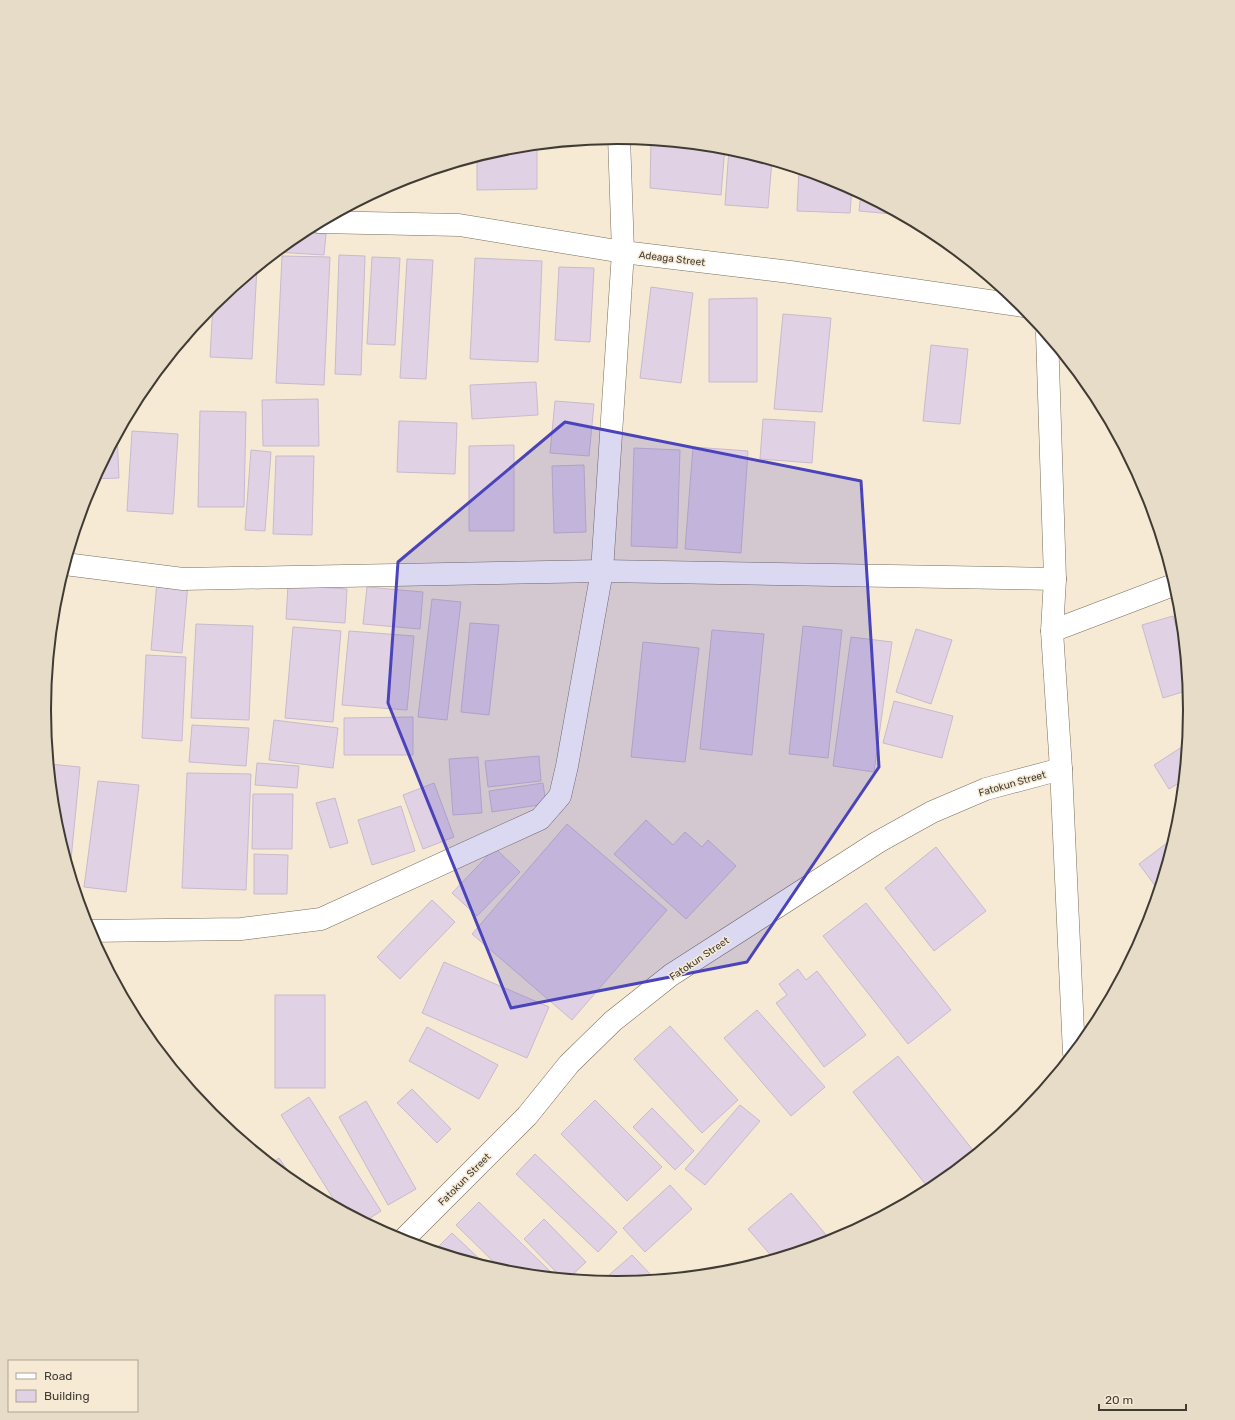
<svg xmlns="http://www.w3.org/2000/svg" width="1235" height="1420" viewBox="0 0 1235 1420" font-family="Rubik,sans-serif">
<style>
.building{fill:#e0d1e4;stroke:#c9bacc}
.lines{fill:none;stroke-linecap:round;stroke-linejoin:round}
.minor-casing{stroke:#786e5b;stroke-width:23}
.minor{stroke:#fff;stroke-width:22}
.marked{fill:#4a43b9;fill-opacity:0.2;stroke:#4a43b9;stroke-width:3;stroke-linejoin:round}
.labels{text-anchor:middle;stroke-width:3;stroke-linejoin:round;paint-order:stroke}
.street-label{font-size:10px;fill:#403c34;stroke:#f6ead5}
.rim{fill:none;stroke:#403c34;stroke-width:2}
</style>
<rect width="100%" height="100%" fill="#f6ead5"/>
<g class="building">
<path d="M651 140 725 147 721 195 650 188Z"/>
<path d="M537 144V189L477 190V156L506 147Z"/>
<path d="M729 148 772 160 768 208 725 205Z"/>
<path d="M799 169 837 180 852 188 850 213 797 211Z"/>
<path d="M399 180 398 186 388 185 398 180Z"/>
<path d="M861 193 903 215 859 211Z"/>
<path d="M300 232 326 234 324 255 276 252Z"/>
<path d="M339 255 365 256 361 375 335 374Z"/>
<path d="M282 256 330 257 324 385 276 383Z"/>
<path d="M372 257 400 258 395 345 367 344Z"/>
<path d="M475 258 542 261 538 362 470 359Z"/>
<path d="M407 259 433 260 426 379 400 378Z"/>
<path d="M257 267 252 359 210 357 213 304Z"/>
<path d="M559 267 594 268 590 342 555 340Z"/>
<path d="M651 287 693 293 681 383 640 378Z"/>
<path d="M757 298V382H709V299Z"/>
<path d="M783 314 831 318 822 412 774 409Z"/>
<path d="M190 331 189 342H181Z"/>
<path d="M931 345 968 349 960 424 923 421Z"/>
<path d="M536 382 538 415 472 419 470 385Z"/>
<path d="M318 399 319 446H263L262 400Z"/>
<path d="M555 401 594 404 589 456 550 453Z"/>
<path d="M200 411 246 412 244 507H198Z"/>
<path d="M763 419 815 422 812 463 760 459Z"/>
<path d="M399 421 457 423 455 474 397 472Z"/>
<path d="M132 431 178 434 173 514 127 511Z"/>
<path d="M117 435 119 478 94 479Z"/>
<path d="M514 445V531H469V446Z"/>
<path d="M693 447 748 451 741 553 685 549Z"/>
<path d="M634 448 680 450 677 548 631 546Z"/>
<path d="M251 450 271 452 265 531 245 530Z"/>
<path d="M276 456H314L312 535 273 534Z"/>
<path d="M584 465 586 532 554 533 552 466Z"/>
<path d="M157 581 188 583 182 653 151 650Z"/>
<path d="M288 585 347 589 345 623 286 619Z"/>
<path d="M367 587 423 592 420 629 363 624Z"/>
<path d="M432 599 461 602 447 720 418 717Z"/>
<path d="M1173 616 1186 660 1189 690 1163 698 1142 625Z"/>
<path d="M470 623 499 625 489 715 461 712Z"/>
<path d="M196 624 253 626 249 720 191 718Z"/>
<path d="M803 626 842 630 828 758 789 754Z"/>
<path d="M293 627 341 631 333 722 285 718Z"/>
<path d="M916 629 952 640 931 704 896 692Z"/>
<path d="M712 630 764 634 752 755 700 749Z"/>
<path d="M349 631 414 636 407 710 342 705Z"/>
<path d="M851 637 892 642 874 772 833 766Z"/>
<path d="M643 642 699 648 685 762 631 757Z"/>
<path d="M146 655 186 657 182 741 142 738Z"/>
<path d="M894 701 953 716 942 758 883 743Z"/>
<path d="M413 717V755H344V718Z"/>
<path d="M274 720 338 728 333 768 269 760Z"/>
<path d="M192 725 249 728 246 766 189 762Z"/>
<path d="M1188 743 1184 780 1169 789 1154 765Z"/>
<path d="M539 756 541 781 488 787 485 761Z"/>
<path d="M478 757 482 813 453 815 449 759Z"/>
<path d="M257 763 299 766 297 788 255 785Z"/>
<path d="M49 764 80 767 70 870 55 822Z"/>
<path d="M187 773 251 774 246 890 182 888Z"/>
<path d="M98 781 139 785 126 892 84 887Z"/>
<path d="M434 783 454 837 423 849 403 795Z"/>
<path d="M543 783 546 804 492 812 489 791Z"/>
<path d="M253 794H293L292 849H252Z"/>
<path d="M335 798 348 843 330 848 316 803Z"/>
<path d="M401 806 415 851 372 865 358 820Z"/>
<path d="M646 820 673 845 685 832 702 847 708 840 736 866 686 919 614 854Z"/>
<path d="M567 824 667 910 572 1020 472 934Z"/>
<path d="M1167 843 1172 849 1159 891 1139 864Z"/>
<path d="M936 847 986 911 934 951 885 888Z"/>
<path d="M495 848 520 872 477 916 452 893Z"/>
<path d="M254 854 288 855 287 894H254Z"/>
<path d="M432 900 455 922 400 979 377 957Z"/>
<path d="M866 903 951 1010 908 1044 823 936Z"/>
<path d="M444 962 549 1007 527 1058 422 1013Z"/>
<path d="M798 969 806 980 817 971 866 1035 824 1067 776 1003 787 995 779 984Z"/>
<rect x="275" y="995" width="50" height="93"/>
<path d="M757 1010 825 1087 791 1116 724 1038Z"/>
<path d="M670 1026 738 1100 702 1133 634 1059Z"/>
<path d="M427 1027 498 1065 479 1099 409 1061Z"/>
<path d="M898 1056 976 1154 936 1187 930 1190 853 1092Z"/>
<path d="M412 1089 451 1129 437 1143 397 1103Z"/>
<path d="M309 1097 381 1211 364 1222 339 1208 281 1115Z"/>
<path d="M595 1100 662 1167 627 1201 561 1134Z"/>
<path d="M366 1101 416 1189 388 1205 339 1117Z"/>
<path d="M740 1105 760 1121 705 1185 685 1169Z"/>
<path d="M652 1108 694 1151 675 1170 633 1127Z"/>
<path d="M535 1154 617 1232 598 1252 516 1174Z"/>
<path d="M279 1158 298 1186 271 1164Z"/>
<path d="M670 1185 692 1209 645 1252 623 1228Z"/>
<path d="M791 1193 832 1242 774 1259 748 1229Z"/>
<path d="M479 1202 556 1277 504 1272 456 1225Z"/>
<path d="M544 1219 586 1262 568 1279 562 1278 524 1239Z"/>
<path d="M452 1233 488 1267 434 1251Z"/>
<path d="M632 1255 652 1276 647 1281 617 1283 601 1282Z"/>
</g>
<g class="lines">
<defs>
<g id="minor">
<path d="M319 222 459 225 623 252 790 272 1024 306"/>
<path d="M1047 333 1055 579 1052 631 1061 769 1074 1053"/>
<path d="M65 564 183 579 602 571 1055 579"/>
<path d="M1052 631 1176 584"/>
<path d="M89 931 241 929 321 919 540 819 560 796 567 766 602 571 623 252 619 137"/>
<path d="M402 1241 527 1116 569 1064 613 1021 671 975 878 842 932 812 986 789 1061 769"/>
</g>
</defs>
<use href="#minor" class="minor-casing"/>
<use href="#minor" class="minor"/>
</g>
<path class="marked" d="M565 422 861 481 879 767 747 962 511 1008 388 703 398 562Z"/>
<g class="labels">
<g class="street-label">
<text transform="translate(672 258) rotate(7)" y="4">Adeaga Street</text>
<text transform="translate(1012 783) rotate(-16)" y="4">Fatokun Street</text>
<text transform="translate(699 958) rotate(-34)" y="4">Fatokun Street</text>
<text transform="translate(464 1179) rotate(-45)" y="4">Fatokun Street</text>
</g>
</g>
<path d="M0 0H1235V1420H0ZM51 710a566 566 0 1 1 1132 0a566 566 0 1 1-1132 0Z" fill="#e7dcc8" fill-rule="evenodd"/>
<path class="rim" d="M51 710a566 566 0 1 1 1132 0a566 566 0 1 1-1132 0Z"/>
<rect x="8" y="1360" width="130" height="52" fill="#f6ead5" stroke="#ada495"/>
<rect x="16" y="1373" width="20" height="6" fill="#ffffff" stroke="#ada495"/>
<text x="44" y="1380" font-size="12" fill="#403c34">Road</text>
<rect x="16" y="1390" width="20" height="12" fill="#e0d1e4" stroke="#ada495"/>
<text x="44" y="1400" font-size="12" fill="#403c34">Building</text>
<path d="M1099 1404v6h87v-6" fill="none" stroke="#403c34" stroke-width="2"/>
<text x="1105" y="1404" font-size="12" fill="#403c34" stroke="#f6ead5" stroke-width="3" paint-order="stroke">20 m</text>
</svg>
